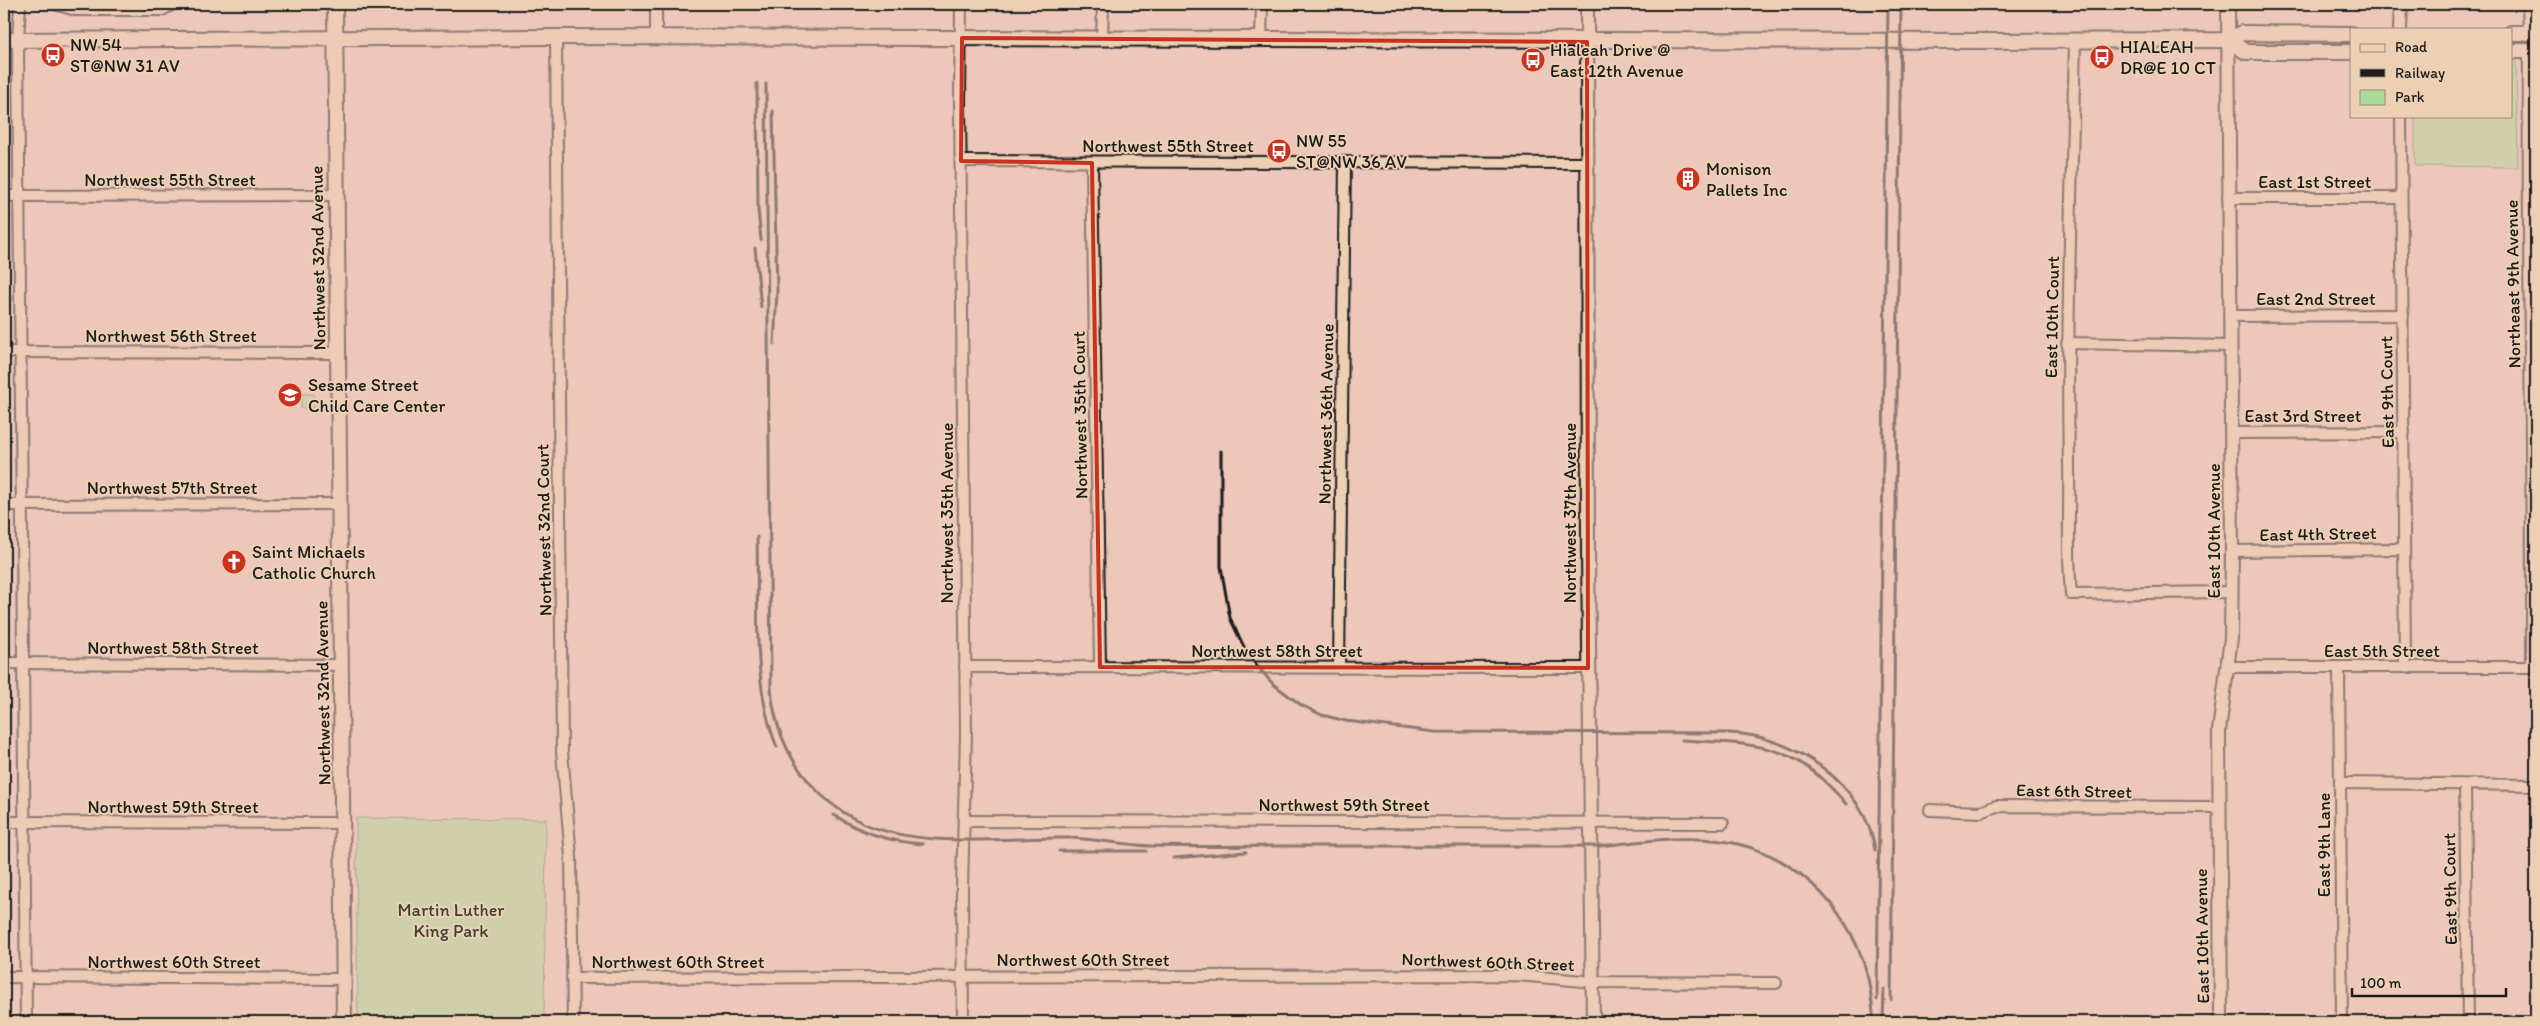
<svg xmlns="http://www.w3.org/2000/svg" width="2540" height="1026" viewBox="0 0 2540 1026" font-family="Itim,sans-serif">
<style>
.green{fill:#acda99;stroke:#647b5a}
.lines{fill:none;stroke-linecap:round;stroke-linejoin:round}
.minor-casing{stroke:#1c1c1c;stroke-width:14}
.tertiary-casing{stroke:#1c1c1c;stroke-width:16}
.secondary-casing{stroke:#1c1c1c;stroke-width:18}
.minor{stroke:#edd0b4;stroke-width:10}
.tertiary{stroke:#edd0b4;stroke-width:12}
.secondary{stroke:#edd0b4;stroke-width:14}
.rail{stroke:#1c1c1c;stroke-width:3}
.marked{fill:none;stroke:#c8321e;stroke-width:4;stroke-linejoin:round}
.labels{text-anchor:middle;stroke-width:4;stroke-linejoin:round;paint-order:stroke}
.poi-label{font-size:18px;fill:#1c1c1c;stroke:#edd0b4;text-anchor:start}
.street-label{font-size:18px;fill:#1c1c1c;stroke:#edd0b4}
.park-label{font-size:18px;fill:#394235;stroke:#edd0b4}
</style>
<rect width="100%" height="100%" fill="#ecc7ba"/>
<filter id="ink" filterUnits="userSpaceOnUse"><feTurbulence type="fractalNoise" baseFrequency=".02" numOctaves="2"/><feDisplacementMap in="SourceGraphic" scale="10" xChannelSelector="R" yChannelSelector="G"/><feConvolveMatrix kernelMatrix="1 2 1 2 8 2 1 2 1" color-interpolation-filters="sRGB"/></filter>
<g filter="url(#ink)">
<g class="green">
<path d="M2511 60H2516L2518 167 2415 166V116H2511Z"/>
<path d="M314 394V408H301V394Z"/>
<path d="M356 818 546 819 544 1022H358Z"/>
</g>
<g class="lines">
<defs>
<g id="minor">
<path d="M20 4 18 41 26 1022"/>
<path d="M54 4 76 10H162L173 4"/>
<path d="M961 4 960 102 966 734 962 888 963 1022"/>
<path d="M2528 4 2529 33"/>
<path d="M556 37 562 752 571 857 573 1022"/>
<path d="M656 38V4"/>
<path d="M1102 38 1103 4"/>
<path d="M1261 39 1262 4"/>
<path d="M2075 40C2072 181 2066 323 2069 465 2070 508 2067 551 2071 594L2231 592"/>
<path d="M2529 51C2527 257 2533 462 2532 667"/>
<path d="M2401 116 2405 667"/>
<path d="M961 161 1586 163"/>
<path d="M1092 163 1100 667"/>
<path d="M4 196 337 195"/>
<path d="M2228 198H2401"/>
<path d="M2230 316 2403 315"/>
<path d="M2067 343 2230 346"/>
<path d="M4 352 338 353"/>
<path d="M2231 433 2404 432"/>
<path d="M4 505 340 504"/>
<path d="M2232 551 2404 549"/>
<path d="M4 663 341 665"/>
<path d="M965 667 1588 668"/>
<path d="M2228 667H2536"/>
<path d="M2339 667 2342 1022"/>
<path d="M1339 668 1345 162"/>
<path d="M2340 783 2536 785"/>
<path d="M2465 785 2468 1022"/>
<path d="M1930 810 1981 812 1996 806 2218 807"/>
<path d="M966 821 1723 823"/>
<path d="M4 822 343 823"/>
<path d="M4 977 344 979"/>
<path d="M572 978 1517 975 1593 982 1776 983"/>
</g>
<g id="tertiary">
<path d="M1587 4 1588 550 1593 1022"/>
<path d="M2400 29 2401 4"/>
<path d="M2221 1022 2219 731 2231 638 2232 551 2228 4"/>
</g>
<g id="secondary">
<path d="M335 4 344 1022"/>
<path d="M2511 33H2536"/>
<path d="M4 40 556 37 1994 41 2228 40 2242 33 2351 34"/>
<path d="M2228 40 2246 52H2351"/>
<path d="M2511 51H2536"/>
</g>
</defs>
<use href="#minor" class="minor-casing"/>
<use href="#tertiary" class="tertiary-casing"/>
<use href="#secondary" class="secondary-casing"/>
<use href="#minor" class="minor"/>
<use href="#tertiary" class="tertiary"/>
<use href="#secondary" class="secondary"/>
<g class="rail">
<path d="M757 83 758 209 761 240"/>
<path d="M766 84 771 689C776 748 810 799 865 824 922 849 1008 837 1070 838 1097 839 1124 845 1152 846 1199 847 1246 846 1294 846 1396 846 1498 846 1600 846 1640 842 1681 835 1721 841 1791 850 1846 904 1866 970 1871 987 1872 1005 1874 1022"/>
<path d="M773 111 777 292 774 344"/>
<path d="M755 248 761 307"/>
<path d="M1221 451V567L1230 618 1244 647 1258 667 1273 684 1301 705 1322 715 1346 721 1435 732 1730 733C1792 735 1866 784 1875 850"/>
<path d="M757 537C759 604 751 684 777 747"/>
<path d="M1682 740C1759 745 1792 740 1846 804"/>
<path d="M834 815C861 833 891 842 923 844"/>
<path d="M1059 851H1146"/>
<path d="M1174 858 1246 852"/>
<path d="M1877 1000 1888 4"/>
<path d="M1891 1000 1901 4"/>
<path d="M1883 1022 1884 989"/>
</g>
</g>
</g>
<path d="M0 0H2540V1026H0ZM962 38 1587 42 1588 668 1100 667 1092 163 961 161Z" fill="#ecc7ba" fill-opacity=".55" fill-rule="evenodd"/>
<path class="marked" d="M962 38 1587 42 1588 668 1100 667 1092 163 961 161Z"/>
<defs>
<symbol id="bus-disc" viewBox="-11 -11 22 22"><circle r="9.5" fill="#c8321e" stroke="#edd0b4"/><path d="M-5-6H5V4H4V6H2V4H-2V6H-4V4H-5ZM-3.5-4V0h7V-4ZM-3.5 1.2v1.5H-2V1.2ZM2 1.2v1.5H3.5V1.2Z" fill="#fff"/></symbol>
<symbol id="building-disc" viewBox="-11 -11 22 22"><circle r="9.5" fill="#c8321e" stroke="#edd0b4"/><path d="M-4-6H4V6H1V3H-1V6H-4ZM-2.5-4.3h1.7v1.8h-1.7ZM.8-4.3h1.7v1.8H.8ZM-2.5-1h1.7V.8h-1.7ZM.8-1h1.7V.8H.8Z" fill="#fff"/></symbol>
<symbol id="school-disc" viewBox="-11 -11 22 22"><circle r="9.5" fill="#c8321e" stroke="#edd0b4"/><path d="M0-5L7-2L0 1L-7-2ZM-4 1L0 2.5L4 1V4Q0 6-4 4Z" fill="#fff"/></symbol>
<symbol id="church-disc" viewBox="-11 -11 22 22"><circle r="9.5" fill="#c8321e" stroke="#edd0b4"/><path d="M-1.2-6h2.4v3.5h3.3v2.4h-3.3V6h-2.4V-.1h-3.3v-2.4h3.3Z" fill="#fff"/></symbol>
</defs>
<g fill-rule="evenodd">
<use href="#bus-disc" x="39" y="41" width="28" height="28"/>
<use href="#bus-disc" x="2088" y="43" width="28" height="28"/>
<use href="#bus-disc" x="1519" y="46" width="28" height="28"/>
<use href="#bus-disc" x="1265" y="137" width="28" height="28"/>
<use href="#building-disc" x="1674" y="165" width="28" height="28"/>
<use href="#school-disc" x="276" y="381" width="28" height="28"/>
<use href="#church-disc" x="220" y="548" width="28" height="28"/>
</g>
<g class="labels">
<g class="poi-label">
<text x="70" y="51">NW 54<tspan x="70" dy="21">ST@NW 31 AV</tspan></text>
<text x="2120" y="53">HIALEAH<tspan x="2120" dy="21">DR@E 10 CT</tspan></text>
<text x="1550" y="56">Hialeah Drive @<tspan x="1550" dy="21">East 12th Avenue</tspan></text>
<text x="1296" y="147">NW 55<tspan x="1296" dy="21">ST@NW 36 AV</tspan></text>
<text x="1706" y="175">Monison<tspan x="1706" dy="21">Pallets Inc</tspan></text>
<text x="308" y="391">Sesame Street<tspan x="308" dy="21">Child Care Center</tspan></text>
<text x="252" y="558">Saint Michaels<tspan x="252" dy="21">Catholic Church</tspan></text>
</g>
<g class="street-label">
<text x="1168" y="152">Northwest 55th Street</text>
<text x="170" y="186">Northwest 55th Street</text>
<text x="2315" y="188">East 1st Street</text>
<text transform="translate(318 258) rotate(-91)" y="6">Northwest 32nd Avenue</text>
<text transform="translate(2513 284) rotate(-91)" y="6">Northeast 9th Avenue</text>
<text x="2316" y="305">East 2nd Street</text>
<text transform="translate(2052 317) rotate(-89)" y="6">East 10th Court</text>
<text x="171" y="342">Northwest 56th Street</text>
<text transform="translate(2387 392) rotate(-91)" y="6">East 9th Court</text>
<text transform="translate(1326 414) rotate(-89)" y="6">Northwest 36th Avenue</text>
<text transform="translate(1080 415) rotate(-91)" y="6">Northwest 35th Court</text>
<text x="2303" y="422">East 3rd Street</text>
<text x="172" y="494">Northwest 57th Street</text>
<text transform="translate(947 513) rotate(-90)" y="6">Northwest 35th Avenue</text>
<text transform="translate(1570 513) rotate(-90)" y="6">Northwest 37th Avenue</text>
<text transform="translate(544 530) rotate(-91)" y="6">Northwest 32nd Court</text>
<text transform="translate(2214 531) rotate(-90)" y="6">East 10th Avenue</text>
<text transform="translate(2318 534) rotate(-1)" y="6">East 4th Street</text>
<text x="173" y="654">Northwest 58th Street</text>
<text x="1277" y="657">Northwest 58th Street</text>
<text x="2382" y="657">East 5th Street</text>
<text transform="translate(323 693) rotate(-91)" y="6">Northwest 32nd Avenue</text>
<text transform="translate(2074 791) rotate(1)" y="6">East 6th Street</text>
<text x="1344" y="811">Northwest 59th Street</text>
<text x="173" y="813">Northwest 59th Street</text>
<text transform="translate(2324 845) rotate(-90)" y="6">East 9th Lane</text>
<text transform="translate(2450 889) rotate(-91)" y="6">East 9th Court</text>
<text transform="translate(2202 936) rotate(-91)" y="6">East 10th Avenue</text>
<text x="1083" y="966">Northwest 60th Street</text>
<text x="174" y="968">Northwest 60th Street</text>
<text x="678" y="968">Northwest 60th Street</text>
<text transform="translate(1488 962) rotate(2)" y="6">Northwest 60th Street</text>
</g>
<g class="park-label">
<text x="451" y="916">Martin Luther<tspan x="451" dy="21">King Park</tspan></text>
</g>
</g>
<rect width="2540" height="1026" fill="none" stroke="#edd0b4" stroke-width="20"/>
<rect x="10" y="10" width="2520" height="1006" fill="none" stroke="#1c1c1c" stroke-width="2" filter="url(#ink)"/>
<rect x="2350" y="28" width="162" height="90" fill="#edd0b4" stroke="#998877"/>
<rect x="2360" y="44" width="25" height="8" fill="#edd0b4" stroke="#998877"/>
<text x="2395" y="52" font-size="15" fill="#1c1c1c">Road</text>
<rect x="2360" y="69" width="25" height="8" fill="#1c1c1c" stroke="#998877"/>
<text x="2395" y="78" font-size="15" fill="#1c1c1c">Railway</text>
<rect x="2360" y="90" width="25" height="15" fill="#acda99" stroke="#998877"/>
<text x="2395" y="102" font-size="15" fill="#1c1c1c">Park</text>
<path d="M2352 988v8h154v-8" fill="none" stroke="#1c1c1c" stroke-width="2.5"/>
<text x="2360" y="988" font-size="15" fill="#1c1c1c" stroke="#edd0b4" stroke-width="4" paint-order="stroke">100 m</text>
</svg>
